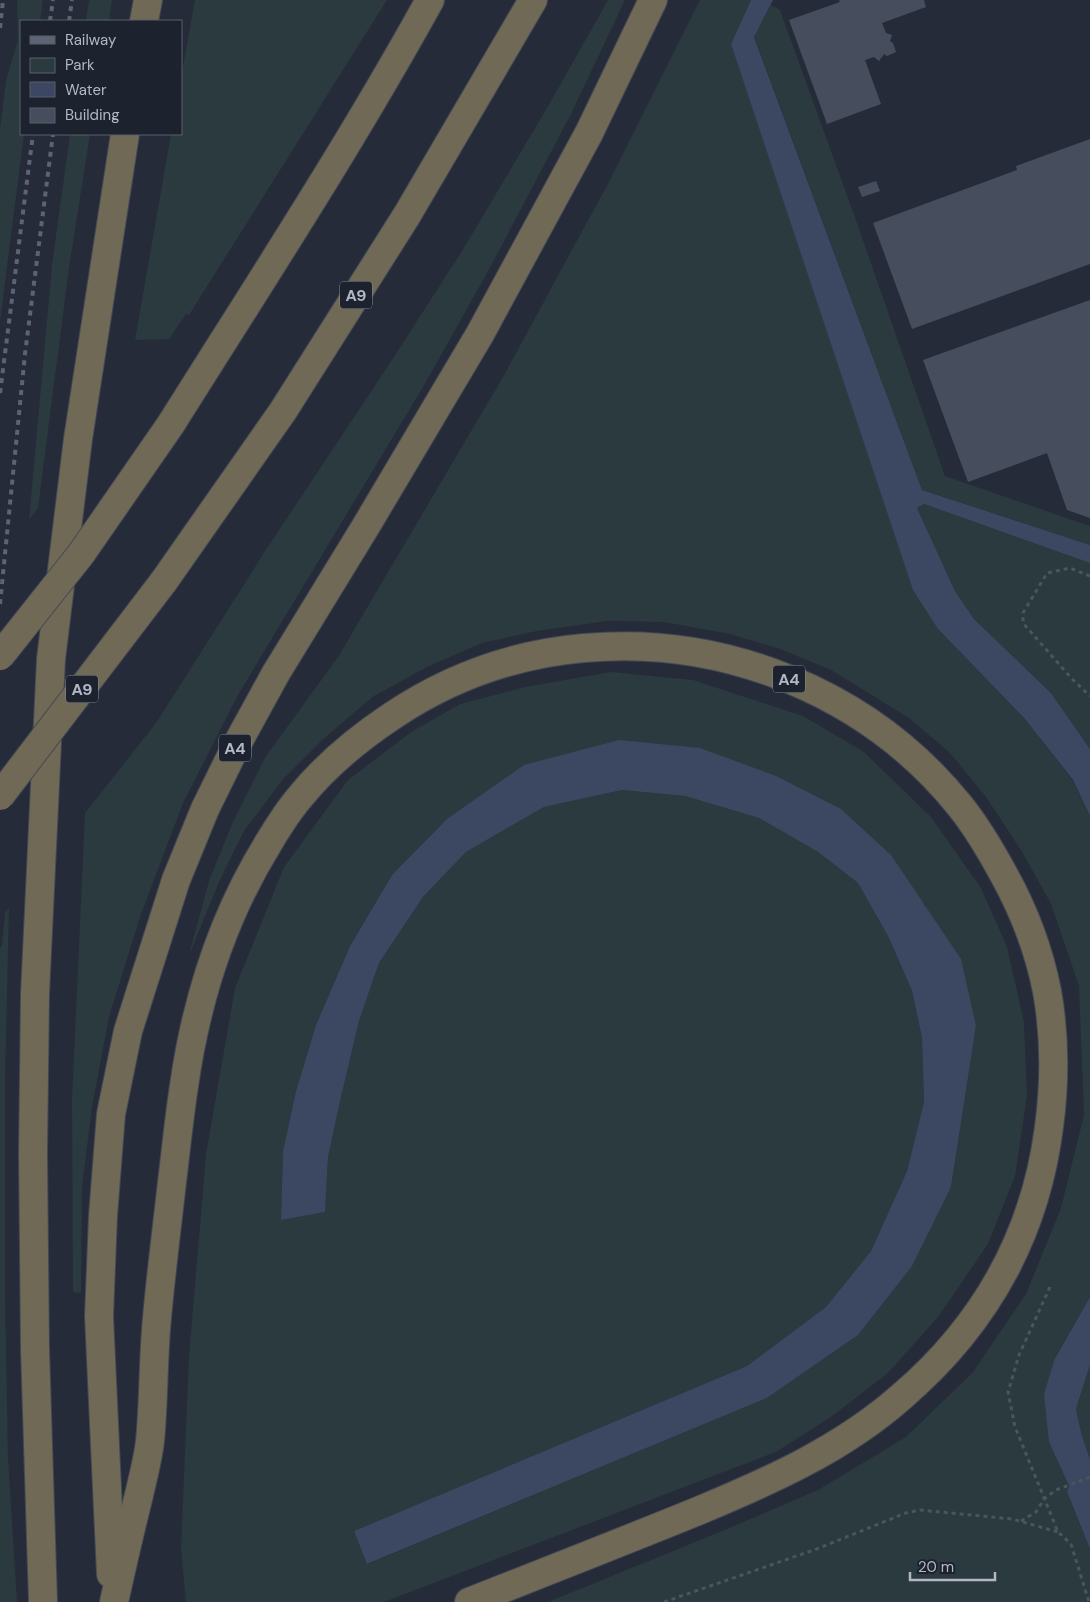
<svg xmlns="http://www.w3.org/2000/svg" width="1090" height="1602" viewBox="0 0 1090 1602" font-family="'DM Sans',sans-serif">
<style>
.green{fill:#2a3a3e;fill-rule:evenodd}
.water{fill:#3c4761}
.building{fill:#464e5e}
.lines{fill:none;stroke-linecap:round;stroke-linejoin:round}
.highway-casing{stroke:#434855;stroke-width:30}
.path{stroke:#48575c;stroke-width:3;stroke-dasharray:4 4;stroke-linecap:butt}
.highway{stroke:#6f6956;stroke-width:28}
.rail{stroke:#5d6373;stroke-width:4;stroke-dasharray:5 5;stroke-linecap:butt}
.highway-bridge-casing{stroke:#434855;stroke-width:30;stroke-linecap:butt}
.highway-bridge{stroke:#6f6956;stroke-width:28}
.labels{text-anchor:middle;stroke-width:4.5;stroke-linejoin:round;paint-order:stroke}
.shield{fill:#1d222f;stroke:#878b99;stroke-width:1}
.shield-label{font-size:16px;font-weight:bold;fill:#b4b8c6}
</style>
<rect width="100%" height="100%" fill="#252b39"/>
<g class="green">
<path d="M17 0H43L40 21H21V134H24L0 321V129L6 80 18 40Z"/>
<path d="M89 0H112L109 21H86Z"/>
<path d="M195 0H387L189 315 186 314 169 339 135 340 171 134H181V77Z"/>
<path d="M608 0H625L571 114 492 264 426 382 238 695 183 803 140 917 109 1017 92 1107 82 1187 81 1293 73 1292 72 1100 85 813 156 723 269 545 390 363 462 251 547 108Z"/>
<path d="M700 0H751L731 44 938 629 1024 718 1073 781 1090 816V1297L1055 1357 1049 1442 1069 1486 1067 1493 1090 1549V1602H548L727 1529 818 1490 906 1437 973 1372 1026 1294 1061 1208 1084 1115 1079 986 1051 904 1021 850 986 797 951 754 909 718 831 670 780 649 730 634 664 622 607 621 537 631 482 643 427 667 374 696 322 740 284 778 244 831 219 882 188 958 209 881 232 824 266 756 338 657 503 377 611 178Z"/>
<path d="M771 5 780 10 857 223 945 476 1090 526V545L922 490 754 36Z"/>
<path d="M70 134H90L69 268 38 508 29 520 52 265Z"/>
<path d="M924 504 1090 563V749L1051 693 974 619 955 591 917 508Z"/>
<path d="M611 672 693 680 803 716 864 752 931 817 981 888 1007 947 1024 1022 1027 1096 1015 1176 988 1244 938 1317 888 1373 831 1417 776 1452 384 1602H186L181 1550 189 1356 206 1154 235 988 284 867 348 780 411 732 460 704 525 687ZM619 740 925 904 976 1026 951 1187 858 1335 767 1398 368 1564 354 1531 747 1366 826 1307 871 1251 907 1171 924 1102 922 1038 912 991 889 938 858 883 818 852 759 818 685 796 622 790 544 807 466 852 423 897 379 963 359 1021 341 1097 328 1157 325 1212 281 1219 283 1151 296 1091 316 1025 350 946 392 875Z"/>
<path d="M9 907 5 1080V1297L8 1458 17 1602H0V948L2 945 5 913Z"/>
<path d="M1090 1365V1459L1082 1436 1076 1409Z"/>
</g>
<g class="water">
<path d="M751 0H773L754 37 922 490 1090 545V563L924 504 917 508 955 591 974 619 1051 693 1090 749V816L1073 780 1024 718 938 629 913 590 731 44Z"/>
<path d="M619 740 700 748 776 776 841 809 891 855 961 959 976 1026 951 1187 912 1266 858 1335 767 1398 367 1564 354 1531 747 1366 826 1307 871 1251 907 1171 924 1102 922 1038 912 991 889 938 858 883 818 852 759 818 685 796 622 790 544 807 466 852 423 897 379 963 359 1021 341 1097 328 1157 325 1212 281 1220 283 1151 296 1091 316 1025 350 946 392 875 447 819 524 765Z"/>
<path d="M1090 1297V1365L1076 1409 1082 1436 1090 1459V1549L1067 1492 1069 1486 1049 1442 1044 1394 1055 1358Z"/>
</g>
<g class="building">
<path d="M839 0H924L926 7 882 23 886 33 892 35 890 41 893 43 896 52 887 56 884 54 879 61 874 57 865 60 881 104 827 124 789 20 840 2Z"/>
<path d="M1090 139V264L912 329 873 223 1017 170 1016 166Z"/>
<path d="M876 181 880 191 862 197 858 187Z"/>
<path d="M1090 300V518L1067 510 1047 453 968 482 923 360Z"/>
</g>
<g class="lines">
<defs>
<g id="highway">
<path d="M144 21 148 0"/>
<path d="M171 424C259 284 350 145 430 0"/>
<path d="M164 581 283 411 407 215 533 0"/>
<path d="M111 1574 99 1316 103 1216 111 1114 128 1031 176 880 205 809 236 746 276 673 366 526 480 334 589 133 653 0"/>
<path d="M43 1602 35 1349 33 1154 35 994 51 659 78 439 125 134"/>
<path d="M114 1602C122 1566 130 1531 139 1495 143 1477 148 1459 150 1441 154 1400 153 1359 157 1318 161 1273 167 1227 172 1182 176 1150 179 1118 184 1086 196 1001 223 916 269 842 278 827 288 811 300 797 326 765 359 738 392 716 450 677 515 654 584 648 726 635 870 694 960 806 977 827 991 851 1004 875 1024 911 1039 951 1047 991 1055 1036 1055 1082 1049 1127 1035 1237 984 1326 901 1397 842 1449 770 1481 698 1511 622 1542 545 1572 469 1602"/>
</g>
</defs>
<use href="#highway" class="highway-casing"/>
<g class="path">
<path d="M1090 576 1070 568 1047 573 1023 613V623L1072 679 1090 696"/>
<path d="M1050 1287 1019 1355 1008 1392 1015 1427 1058 1532 1071 1544 1089 1602"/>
<path d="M1021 1521 1036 1512 1044 1499 1056 1490 1090 1477"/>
<path d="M664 1602 814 1550 906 1513 920 1510 1012 1519 1058 1532"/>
</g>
<use href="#highway" class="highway"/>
<g class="rail">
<path d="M50 21 53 0"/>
<path d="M69 21 72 0"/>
<path d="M0 28 3 0"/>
<path d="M0 393 33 134"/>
<path d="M0 604 25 354 53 134"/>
</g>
<defs>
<g id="highway-bridge">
<path d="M0 656 81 554 171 424"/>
<path d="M0 796 164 581"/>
</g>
</defs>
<use href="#highway-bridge" class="highway-bridge-casing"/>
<use href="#highway-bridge" class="highway-bridge"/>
</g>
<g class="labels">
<g class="shield">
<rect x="340" y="281.5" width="32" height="27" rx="4"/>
<rect x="773" y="665.5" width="32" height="27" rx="4"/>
<rect x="66" y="675.5" width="32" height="27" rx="4"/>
<rect x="219" y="734.5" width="32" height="27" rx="4"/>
</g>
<g class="shield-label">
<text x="356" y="301">A9</text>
<text x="789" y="685">A4</text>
<text x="82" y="695">A9</text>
<text x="235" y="754">A4</text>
</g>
</g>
<rect x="20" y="20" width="162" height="115" fill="#1d222f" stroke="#595e6b"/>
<rect x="30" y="36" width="25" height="8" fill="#5d6373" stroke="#595e6b"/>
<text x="65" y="45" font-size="15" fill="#b4b8c6">Railway</text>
<rect x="30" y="58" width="25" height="15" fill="#2a3a3e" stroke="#595e6b"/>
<text x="65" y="70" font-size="15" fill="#b4b8c6">Park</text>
<rect x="30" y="82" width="25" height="15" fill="#3c4761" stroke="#595e6b"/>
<text x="65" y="95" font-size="15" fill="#b4b8c6">Water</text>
<rect x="30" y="108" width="25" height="15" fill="#464e5e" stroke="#595e6b"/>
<text x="65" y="120" font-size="15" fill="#b4b8c6">Building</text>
<path d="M910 1572v8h85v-8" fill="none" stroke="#b4b8c6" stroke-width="2.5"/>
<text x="918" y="1572" font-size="15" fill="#b4b8c6" stroke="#1d222f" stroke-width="4" paint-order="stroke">20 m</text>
</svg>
